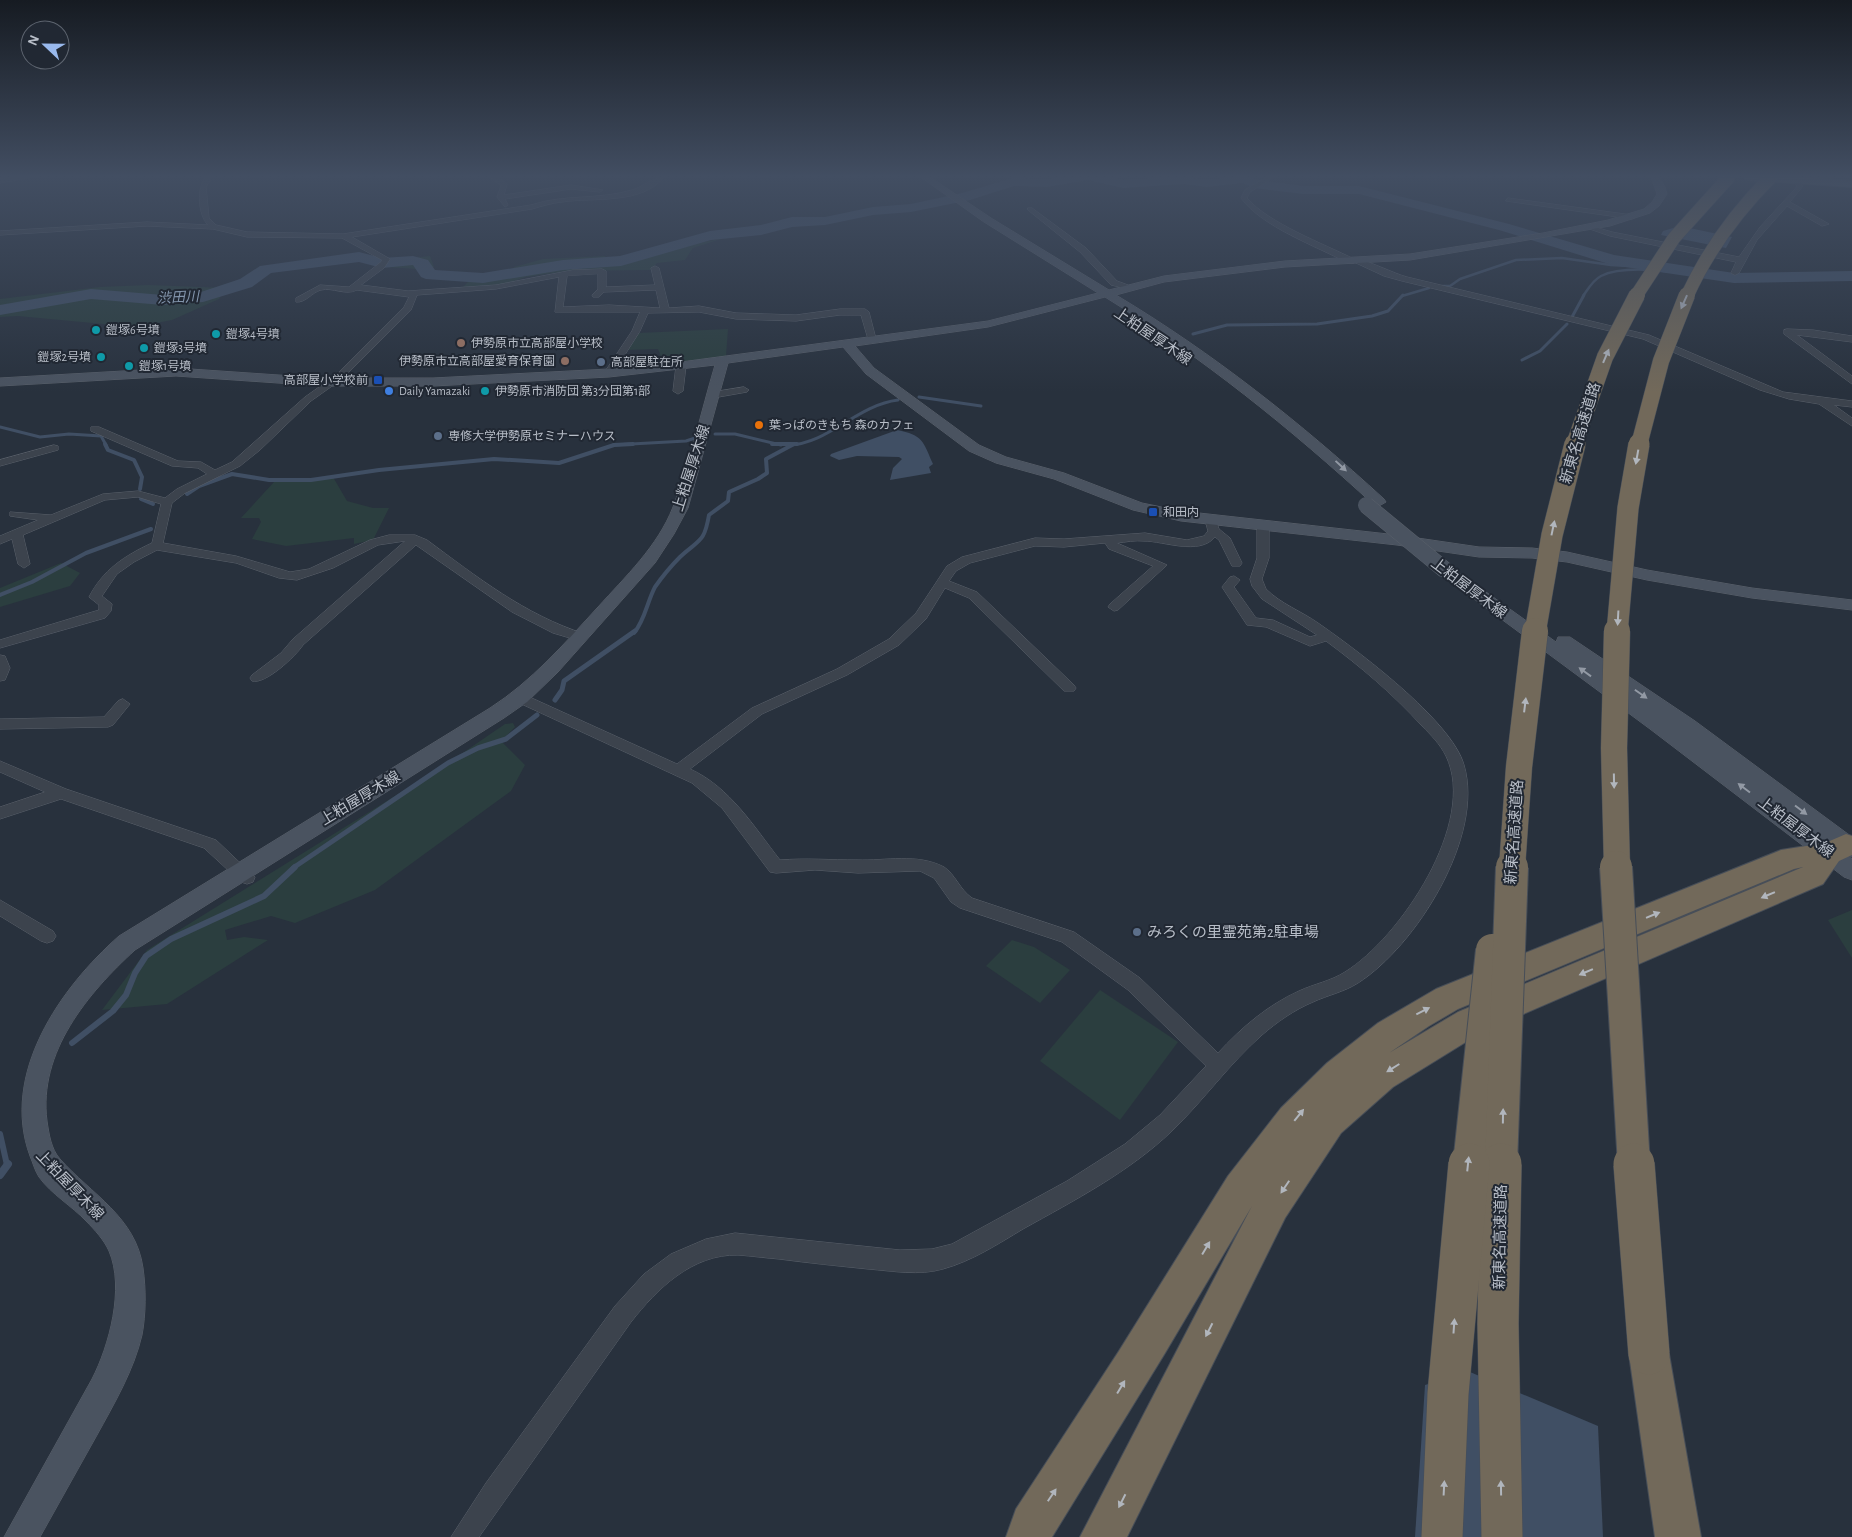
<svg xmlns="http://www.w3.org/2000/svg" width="1852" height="1537" viewBox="0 0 1852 1537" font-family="'Alegreya Sans','Noto Sans JP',sans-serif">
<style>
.green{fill:#2b3e3f}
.water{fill:#404f64}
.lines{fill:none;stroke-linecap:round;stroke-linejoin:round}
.stream-far5{stroke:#404f64;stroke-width:2.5}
.stream-far4{stroke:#404f64;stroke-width:3}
.stream-far3{stroke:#404f64;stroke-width:4}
.stream-far2{stroke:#404f64;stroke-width:5}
.stream-far1{stroke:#404f64;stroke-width:6}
.stream{stroke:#404f64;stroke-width:8}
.river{fill:#404f64;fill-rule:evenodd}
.street-casing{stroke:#5a616b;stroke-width:1}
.secondary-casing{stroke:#5a616b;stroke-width:1}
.primary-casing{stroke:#454c57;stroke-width:2}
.highway-casing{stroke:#474e58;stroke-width:2}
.street{fill:#3c434d;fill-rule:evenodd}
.secondary{fill:#4a5360;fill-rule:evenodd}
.primary{fill:#5a626d;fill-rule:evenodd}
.highway{fill:#72695a;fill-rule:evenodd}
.secondary-bridge-casing{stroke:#5a616b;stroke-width:17;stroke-linecap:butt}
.highway-bridge-far5-casing{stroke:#474e58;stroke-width:14;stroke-linecap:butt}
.highway-bridge-far4-casing{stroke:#474e58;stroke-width:17;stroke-linecap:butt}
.highway-bridge-far3-casing{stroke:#474e58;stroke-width:22;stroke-linecap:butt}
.highway-bridge-far2-casing{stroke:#474e58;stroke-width:27;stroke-linecap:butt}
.highway-bridge-far1-casing{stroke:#474e58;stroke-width:34;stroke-linecap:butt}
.highway-bridge-casing{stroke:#474e58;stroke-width:42;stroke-linecap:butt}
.secondary-bridge{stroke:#4a5360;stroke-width:16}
.highway-bridge-far5{stroke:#72695a;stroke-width:13}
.highway-bridge-far4{stroke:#72695a;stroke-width:16}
.highway-bridge-far3{stroke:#72695a;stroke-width:21}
.highway-bridge-far2{stroke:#72695a;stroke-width:26}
.highway-bridge-far1{stroke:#72695a;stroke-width:32}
.highway-bridge{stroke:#72695a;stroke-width:41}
.oneway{fill:#b1b6bd}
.oneway2{fill:#9299a4}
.culture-dot{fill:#0f9aa8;stroke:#212833;stroke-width:2}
.education-dot{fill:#8d6e63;stroke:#212833;stroke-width:2}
.service-dot{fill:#5c6f8a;stroke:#212833;stroke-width:2}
.transit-dot{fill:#1a4fb4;stroke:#212833;stroke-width:2}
.shop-dot{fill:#3f7fe0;stroke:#212833;stroke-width:2}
.food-dot{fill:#e8710a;stroke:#212833;stroke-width:2}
.labels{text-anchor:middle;stroke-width:4;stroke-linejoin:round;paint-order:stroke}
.far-poi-label{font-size:12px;fill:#b8bec8;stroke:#212833;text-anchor:start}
.far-water-label{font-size:14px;font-style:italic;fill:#8395ac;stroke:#212833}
.street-label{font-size:15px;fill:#b8bec8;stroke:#212833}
.poi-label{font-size:15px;fill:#b8bec8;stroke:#212833;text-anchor:start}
</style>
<rect width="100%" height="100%" fill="#28313d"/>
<g class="green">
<path d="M721 239 693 248 685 260 657 263 651 270 567 271 526 277 505 284 463 287 468 282 511 277 514 267 543 259 605 256 608 263C647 260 682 244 721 239Z"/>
<path d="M430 256 434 267 417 269 386 267 394 260Z"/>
<path d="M149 285 226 288 219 299 172 320 135 327 18 316 0 317V299L100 287Z"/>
<path d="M728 329 726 356 664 364 658 349 626 350 638 333Z"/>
<path d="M333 477 347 501 373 508H389L373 540 354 544V538L286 546 252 539 261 522 259 518H241L274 482 312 481Z"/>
<path d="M61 563 80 573 70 586 0 607V588Z"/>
<path d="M513 723 515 727 501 741 525 765 511 791 375 890 295 923 271 916 225 930 227 940 244 937 268 940 167 1004 102 1010 147 950 448 763 505 724Z"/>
<path d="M1852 910V958L1828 920Z"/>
<path d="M1012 940 1034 947 1070 970 1040 1003 986 966Z"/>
<path d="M1100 990 1178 1042 1120 1120 1040 1061Z"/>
</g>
<g class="water">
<path d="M1680 226 1732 237 1726 248 1661 235 1663 231Z"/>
<path d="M897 430C923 435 923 441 933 464L929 467 931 473 890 480 893 468 902 459 899 457 857 456 839 460 830 456 831 454Z"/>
<path d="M1470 1372 1598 1426 1603 1537H1415L1425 1385Z"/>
</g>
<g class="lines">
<g class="stream-far5">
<path d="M1239 177 1244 179"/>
<path d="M1442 286H1450L1460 279 1516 260 1562 258 1611 265 1666 268"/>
<path d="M1402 296 1429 288"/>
<path d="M1583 296C1588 289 1593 280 1601 276 1631 261 1699 277 1734 278"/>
</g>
<g class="stream-far4">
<path d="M1572 317 1584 295"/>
<path d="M1193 334 1227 325 1317 324 1372 316 1388 311 1403 295"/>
<path d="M1522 360 1540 351 1567 324"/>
<path d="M919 397 981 406"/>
<path d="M0 427 40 437 69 434 101 436 106 445"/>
<path d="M715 434H735L781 445"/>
<path d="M613 445 686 441 695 438"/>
<path d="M789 445C828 444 857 405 898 400"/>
<path d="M791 445 794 444"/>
</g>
<g class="stream-far3">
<path d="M105 444 108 450 134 460 142 477 140 489"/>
<path d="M772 444H797"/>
<path d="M187 494 199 486 232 474 269 480H311L379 470 494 459 559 463 614 445 633 444"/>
<path d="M141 499 153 504"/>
<path d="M0 595 32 582 86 553 151 529"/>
<path d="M634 633C645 620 647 602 655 587 662 577 671 566 680 557 699 539 704 544 709 515L728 501 729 492 758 479 767 473 766 459 794 444"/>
</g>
<g class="stream-far2">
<path d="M555 700 562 690 564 681 635 631"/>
<path d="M293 868 448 763 478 748 506 739 537 715"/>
</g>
<g class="stream-far1">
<path d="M72 1043 113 1011 126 995 135 973 146 956 171 939 264 896 295 867"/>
<path d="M0 1134 7 1165"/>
</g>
<path class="stream" d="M0 1175 8 1164"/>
<path class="river" d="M1060 177H1109L1123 180 1170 177 1207 179 1250 177 1258 180 1303 186H1359L1509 224 1614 255 1734 273 1852 271V281L1734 283 1612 265 1499 230 1359 194H1303L1255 188 1242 183 1207 187 1184 184 1123 188 1088 180 1047 187 1014 186 970 200 911 212 873 215 825 225 792 227 761 235 711 240 621 266 563 270 483 283 426 279 421 277 413 265 382 268 359 262 271 273 252 287 203 302 163 305 91 299 0 315V305L91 289 163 295 201 292 240 279 260 266 359 252 382 258 413 256 428 260 435 270 483 273 563 260 620 256 710 231 761 225 792 217H825L873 207 911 204 962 193 1013 178 1047 179Z"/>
<defs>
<g id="street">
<path d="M17 177H33L0 183V179Z"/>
<path d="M206 177H212L206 187 209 218 216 225 247 232 343 234 531 205C564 194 599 200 632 190 643 187 653 177 664 177 642 205 594 197 562 202 552 203 542 206 532 209L352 237 390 259 384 268 361 285 408 291 496 285 573 270 602 269 606 271V287L655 285 651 268 655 266 659 268 669 308 699 306 736 313 796 315 840 309H865L869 312 876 339 872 342 868 339 861 315H840L796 321 736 319 699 312 648 313 640 331 612 375 609 376 604 373 632 331 640 312H555L559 277 496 289 417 295 411 310 342 379 311 401 260 450 240 466 185 493 172 503 163 543 236 556 290 572 309 569 370 540 389 535H415L427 540C477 577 525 615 585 634L587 637 585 640 580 641 553 633 512 612 416 545 303 645C296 656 265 685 252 681L250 678 252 675 281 653 293 639 405 541 378 545 333 568 297 580 279 578 236 563 157 550 134 562 117 574 102 596 112 604 111 611 105 618 0 648V640L99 610V605L89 597C103 570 124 556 152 543L161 504 138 497 105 500 23 535 30 564 24 568 18 564 12 539 0 544V536L38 520 10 516V512L51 515 103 494 138 491 165 498 177 489 207 474 198 468 172 466 91 431V427H99L178 461 201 462 215 470 232 462 305 397 336 375 404 307 409 297 357 290C345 296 333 287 321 290 312 292 306 303 296 302V298L320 285 349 287 381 262 382 260 342 238 247 237 213 229 147 226 0 235V231L147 222 208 225C198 215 196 187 206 177ZM598 274V289L592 295 593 297H599L604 292 656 290 660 308 609 305 563 307 567 276Z"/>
<path d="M490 177H497L507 184 504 195 571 185 603 190 600 192 571 189 505 199 508 205 505 207 497 197 501 186Z"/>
<path d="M1267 177H1274L1250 192 1247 198C1268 223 1324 244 1354 259V263H1348C1316 246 1262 227 1241 198L1245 190Z"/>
<path d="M1827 177H1833L1836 184H1832Z"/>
<path d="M1795 178 1803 186 1790 202 1829 224 1822 226 1787 206 1757 240 1739 273 1735 275 1731 273 1736 262 1610 236 1584 227 1588 225 1612 232 1739 257 1760 227 1795 189 1797 186 1792 180Z"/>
<path d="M1508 198 1632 215 1636 217 1632 219 1506 201Z"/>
<path d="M1028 208H1032L1086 248 1117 281 1128 285V289L1111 285 1080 252 1028 210Z"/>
<path d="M1356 259C1365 259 1395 274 1407 277L1649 335 1783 392 1852 401V407L1834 405 1852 418V426L1819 404 1789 399 1760 390 1643 339 1402 281 1384 276 1356 263Z"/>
<path d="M1787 329 1813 330 1852 336V342L1797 335 1852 376V384L1784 334V330Z"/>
<path d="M681 363 686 366 683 391 678 394 673 391 676 366Z"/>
<path d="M744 387 749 390 747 392 713 398 708 395 713 392Z"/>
<path d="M54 445 58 446V450L0 466V460Z"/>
<path d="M1211 517 1215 518 1219 529 1230 538 1242 563 1240 566H1232L1219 540 1215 537C1199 556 1164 541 1144 541 1135 540 1126 542 1117 543L1167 565 1118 610 1114 611 1108 607 1110 604 1153 566 1109 549 1105 543 1064 547 1035 546 970 563 956 571 949 581 977 592 1074 685 1076 688 1074 691H1064L969 598 945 588 926 619 899 645 847 675 762 714 690 769C730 787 754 827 780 860 806 858 831 860 857 860 886 861 917 853 944 867 955 874 960 890 972 898L1074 932 1140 978 1218 1053C1242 1027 1268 1005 1299 991 1314 984 1331 981 1345 972 1400 938 1478 822 1446 756 1440 744 1431 735 1422 726 1393 694 1360 666 1326 641L1310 646 1266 627 1247 625 1222 587 1230 577 1234 576 1240 580 1234 587 1256 618 1273 620 1310 637 1317 635 1262 599 1252 586 1250 579 1257 558V525L1263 522 1269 525V558L1262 579 1266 589C1281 604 1301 611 1318 623 1357 650 1452 721 1464 765 1485 836 1416 946 1358 983 1344 992 1328 995 1313 1002 1294 1010 1277 1022 1262 1035 1229 1064 1204 1100 1172 1131 1129 1172 1075 1200 1023 1229 998 1244 972 1261 943 1269 919 1276 893 1271 868 1269 839 1266 809 1263 779 1259 766 1258 752 1256 738 1255 692 1254 657 1289 631 1322L479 1537H451L486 1483 615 1306 644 1274 671 1254 706 1239 735 1233 900 1250 932 1249 952 1244 1067 1181 1125 1144 1160 1115 1206 1066 1128 990 1062 942 960 908 951 902 934 878 920 871 858 873 815 870 776 873 770 872 722 808 692 783 515 701 513 698 515 695H525L677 764 752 708 837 669 889 639 916 613 947 566 962 557 1035 538 1064 539 1145 533 1187 540 1204 536 1208 531 1205 520Z"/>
<path d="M0 655 5 656 10 668 5 680 0 681Z"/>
<path d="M123 699 130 704 113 725 108 727 0 729V719L104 717 118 701Z"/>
<path d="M0 761 66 789 216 840 255 877 253 882 247 884 241 882 204 848 61 799 0 819V807L45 792 0 772Z"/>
<path d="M0 900 53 931 56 936 53 941 47 943 41 941 0 916Z"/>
</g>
<g id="secondary">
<path d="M921 177H930L991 218 1109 290 1164 276 1285 261 1410 254 1543 233 1608 220 1644 209 1652 202 1657 194 1651 177H1659L1665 187 1667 194 1659 206 1650 213 1610 226 1410 260 1285 267 1164 282 1116 295C1213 353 1301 423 1384 499L1386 502 1379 506 1374 505C1290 428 1202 357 1105 297L988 327 855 346 874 368 979 445 1006 457 1064 473 1142 503 1181 511 1397 535 1479 547 1532 548 1567 552 1647 570 1752 588 1852 600V610L1752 598 1647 580 1567 562 1532 558 1479 557 1397 545 1181 521 1133 510 1054 479 996 463 969 451 866 374 843 347 728 363 688 508 674 534 655 563 558 672 527 702 504 718 135 950C88 993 38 1052 47 1121 49 1134 51 1149 60 1159 91 1194 136 1217 143 1268 146 1289 146 1314 142 1335 134 1370 114 1404 97 1435 78 1469 59 1503 40 1537H4L92 1379C109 1346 125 1288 109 1251 104 1240 95 1230 86 1221 72 1206 51 1194 39 1177 35 1171 33 1163 30 1156 0 1074 60 988 119 936L490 708C532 681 564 644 598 607 625 577 658 546 673 507 690 462 701 412 715 365L609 377 433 386H322L176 376 0 386V378L176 368 322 378H433L609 369 681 362 988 321 1098 293 984 222Z"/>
<path d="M1445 565 1451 567 1556 642 1558 637H1570L1695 721 1852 837V857L1848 856 1852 859V880L1844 877 1650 729 1439 573 1437 570Z"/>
</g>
<path id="primary" d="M1743 177H1789L1852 181V187L1748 180Z"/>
<g id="highway">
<path d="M1846 834 1852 836V855L1839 861 1823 884 1482 1032 1393 1087 1341 1133 1285 1218 1127 1537H1080L1252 1206 1165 1353 1052 1537H1006L1016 1509 1119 1351 1228 1176 1281 1108 1327 1063 1378 1023 1436 989 1781 850 1825 843ZM1803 867 1458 1012 1389 1053 1429 1026 1458 1009 1794 869Z"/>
<path d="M1649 1334 1663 1340 1669 1354 1701 1537H1655L1629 1354 1635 1340Z"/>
</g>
</defs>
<use href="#street" class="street-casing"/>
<use href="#secondary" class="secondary-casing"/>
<use href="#primary" class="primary-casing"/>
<use href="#highway" class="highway-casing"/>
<use href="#street" class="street"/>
<use href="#secondary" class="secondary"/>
<use href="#primary" class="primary"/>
<use href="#highway" class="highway"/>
<defs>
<path id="secondary-bridge" d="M1366 505 1445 570"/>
<g id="highway-bridge-far5">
<path d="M1636 296 1674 238 1729 177"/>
<path d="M1687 296C1708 250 1735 213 1771 177"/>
</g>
<g id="highway-bridge-far4">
<path d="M1574 445 1605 357 1637 295"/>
<path d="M1639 445 1661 361 1687 295"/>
</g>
<g id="highway-bridge-far3">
<path d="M1535 633 1552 535 1575 444"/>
<path d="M1617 633 1628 508 1639 444"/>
</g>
<g id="highway-bridge-far2">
<path d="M1512 868 1519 767 1535 631"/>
<path d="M1617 868 1614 748 1617 631"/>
</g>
<g id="highway-bridge-far1">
<path d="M1616 867 1634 1165"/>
<path d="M1469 1165 1492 950"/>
<path d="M1501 1165 1512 867"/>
</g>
<g id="highway-bridge">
<path d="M1501 1164 1498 1324 1502 1537"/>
<path d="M1634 1164 1649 1354"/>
<path d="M1442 1537 1448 1394 1469 1164"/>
</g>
</defs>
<use href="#secondary-bridge" class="secondary-bridge-casing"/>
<use href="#highway-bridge-far5" class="highway-bridge-far5-casing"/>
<use href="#highway-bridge-far4" class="highway-bridge-far4-casing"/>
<use href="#highway-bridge-far3" class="highway-bridge-far3-casing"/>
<use href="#highway-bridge-far2" class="highway-bridge-far2-casing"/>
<use href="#highway-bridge-far1" class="highway-bridge-far1-casing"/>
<use href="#highway-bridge" class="highway-bridge-casing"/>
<use href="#secondary-bridge" class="secondary-bridge"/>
<use href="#highway-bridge-far5" class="highway-bridge-far5"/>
<use href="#highway-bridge-far4" class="highway-bridge-far4"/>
<use href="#highway-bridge-far3" class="highway-bridge-far3"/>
<use href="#highway-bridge-far2" class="highway-bridge-far2"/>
<use href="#highway-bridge-far1" class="highway-bridge-far1"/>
<use href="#highway-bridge" class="highway-bridge"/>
</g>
<defs><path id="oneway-solid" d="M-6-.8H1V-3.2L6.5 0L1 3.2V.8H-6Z" transform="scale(1.25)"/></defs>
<g class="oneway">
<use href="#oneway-solid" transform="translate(1684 302) rotate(114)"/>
<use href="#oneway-solid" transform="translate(1606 356) rotate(-67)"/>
<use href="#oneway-solid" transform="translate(1637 457) rotate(100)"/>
<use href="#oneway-solid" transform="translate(1553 528) rotate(-78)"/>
<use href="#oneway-solid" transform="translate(1618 618) rotate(93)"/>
<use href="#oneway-solid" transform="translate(1525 705) rotate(-83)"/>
<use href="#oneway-solid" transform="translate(1614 781) rotate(89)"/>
<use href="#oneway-solid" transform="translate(1768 895) rotate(157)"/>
<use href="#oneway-solid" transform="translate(1653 915) rotate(-22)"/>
<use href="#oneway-solid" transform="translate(1586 972) rotate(157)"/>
<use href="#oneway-solid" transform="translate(1423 1011) rotate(-27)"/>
<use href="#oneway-solid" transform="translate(1393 1068) rotate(148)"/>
<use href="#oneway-solid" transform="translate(1299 1115) rotate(-51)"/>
<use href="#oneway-solid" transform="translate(1503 1116) rotate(-89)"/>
<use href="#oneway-solid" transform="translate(1468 1164) rotate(-84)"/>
<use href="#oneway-solid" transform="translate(1285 1187) rotate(124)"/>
<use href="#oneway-solid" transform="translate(1206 1248) rotate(-59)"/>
<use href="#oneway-solid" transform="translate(1454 1326) rotate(-86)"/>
<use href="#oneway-solid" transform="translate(1209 1330) rotate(117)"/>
<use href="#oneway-solid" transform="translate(1121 1387) rotate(-59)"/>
<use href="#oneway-solid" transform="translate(1444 1488) rotate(-87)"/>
<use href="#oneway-solid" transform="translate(1501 1488) rotate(-91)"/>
<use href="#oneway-solid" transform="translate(1052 1495) rotate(-56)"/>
<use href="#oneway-solid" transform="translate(1122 1501) rotate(117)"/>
</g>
<g class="oneway2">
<use href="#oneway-solid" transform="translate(1341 466) rotate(43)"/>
<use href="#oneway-solid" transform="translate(1585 672) rotate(-144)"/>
<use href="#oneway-solid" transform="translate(1641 694) rotate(35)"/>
<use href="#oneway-solid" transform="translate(1744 788) rotate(-143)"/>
<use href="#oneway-solid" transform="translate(1801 810) rotate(37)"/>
</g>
<linearGradient id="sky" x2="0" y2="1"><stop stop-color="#161b22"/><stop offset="0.45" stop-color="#424e62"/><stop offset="1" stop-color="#424e62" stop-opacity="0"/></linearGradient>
<rect width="1852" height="392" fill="url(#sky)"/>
<g class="culture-dot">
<circle cx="96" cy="330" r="5"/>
<circle cx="216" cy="334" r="5"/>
<circle cx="144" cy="348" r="5"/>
<circle cx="101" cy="357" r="5"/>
<circle cx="129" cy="366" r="5"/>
<circle cx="485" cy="391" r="5"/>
</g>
<g class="education-dot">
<circle cx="461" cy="343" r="5"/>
<circle cx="565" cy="361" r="5"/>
</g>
<g class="service-dot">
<circle cx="601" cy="362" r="5"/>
<circle cx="438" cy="436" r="5"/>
<circle cx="1137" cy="932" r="5"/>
</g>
<g class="transit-dot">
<rect x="373" y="375" width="10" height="10" rx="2.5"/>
<rect x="1148" y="507" width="10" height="10" rx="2.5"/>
</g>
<circle class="shop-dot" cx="389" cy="391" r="5"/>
<circle class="food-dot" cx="759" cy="425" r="5"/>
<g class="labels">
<g class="far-poi-label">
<text x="106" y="334">鎧塚6号墳</text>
<text x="226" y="338">鎧塚4号墳</text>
<text x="471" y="347">伊勢原市立高部屋小学校</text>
<text x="154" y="352">鎧塚3号墳</text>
<text x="91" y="361" text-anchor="end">鎧塚2号墳</text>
<text x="555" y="365" text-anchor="end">伊勢原市立高部屋愛育保育園</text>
<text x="611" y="366">高部屋駐在所</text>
<text x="139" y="370">鎧塚1号墳</text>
<text x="368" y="384" text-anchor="end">高部屋小学校前</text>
<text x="399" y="395">Daily Yamazaki</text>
<text x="495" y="395">伊勢原市消防団 第3分団第1部</text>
<text x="769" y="429">葉っぱのきもち 森のカフェ</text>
<text x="448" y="440">専修大学伊勢原セミナーハウス</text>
<text x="1163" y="516">和田内</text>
</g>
<g class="far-water-label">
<text transform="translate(178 297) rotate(-3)" y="5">渋田川</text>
</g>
<g class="street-label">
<text transform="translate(1153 336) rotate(34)" y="5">上粕屋厚木線</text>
<text transform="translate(1580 433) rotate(-73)" y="5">新東名高速道路</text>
<text transform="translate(691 468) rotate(-72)" y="5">上粕屋厚木線</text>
<text transform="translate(1469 588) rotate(37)" y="5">上粕屋厚木線</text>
<text transform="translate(360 798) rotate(-31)" y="5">上粕屋厚木線</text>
<text transform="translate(1796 827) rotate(37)" y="5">上粕屋厚木線</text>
<text transform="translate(1514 832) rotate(-86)" y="5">新東名高速道路</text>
<text transform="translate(70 1185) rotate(46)" y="5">上粕屋厚木線</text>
<text transform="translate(1500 1237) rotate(-89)" y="5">新東名高速道路</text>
</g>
<g class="poi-label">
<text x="1147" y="937">みろくの里霊苑第2駐車場</text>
</g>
</g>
<g transform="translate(45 45) rotate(292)"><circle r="24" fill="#212833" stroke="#5d646f"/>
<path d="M0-4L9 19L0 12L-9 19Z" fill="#99b9ed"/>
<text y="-8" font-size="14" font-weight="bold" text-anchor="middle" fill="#b8bec8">N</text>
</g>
</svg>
